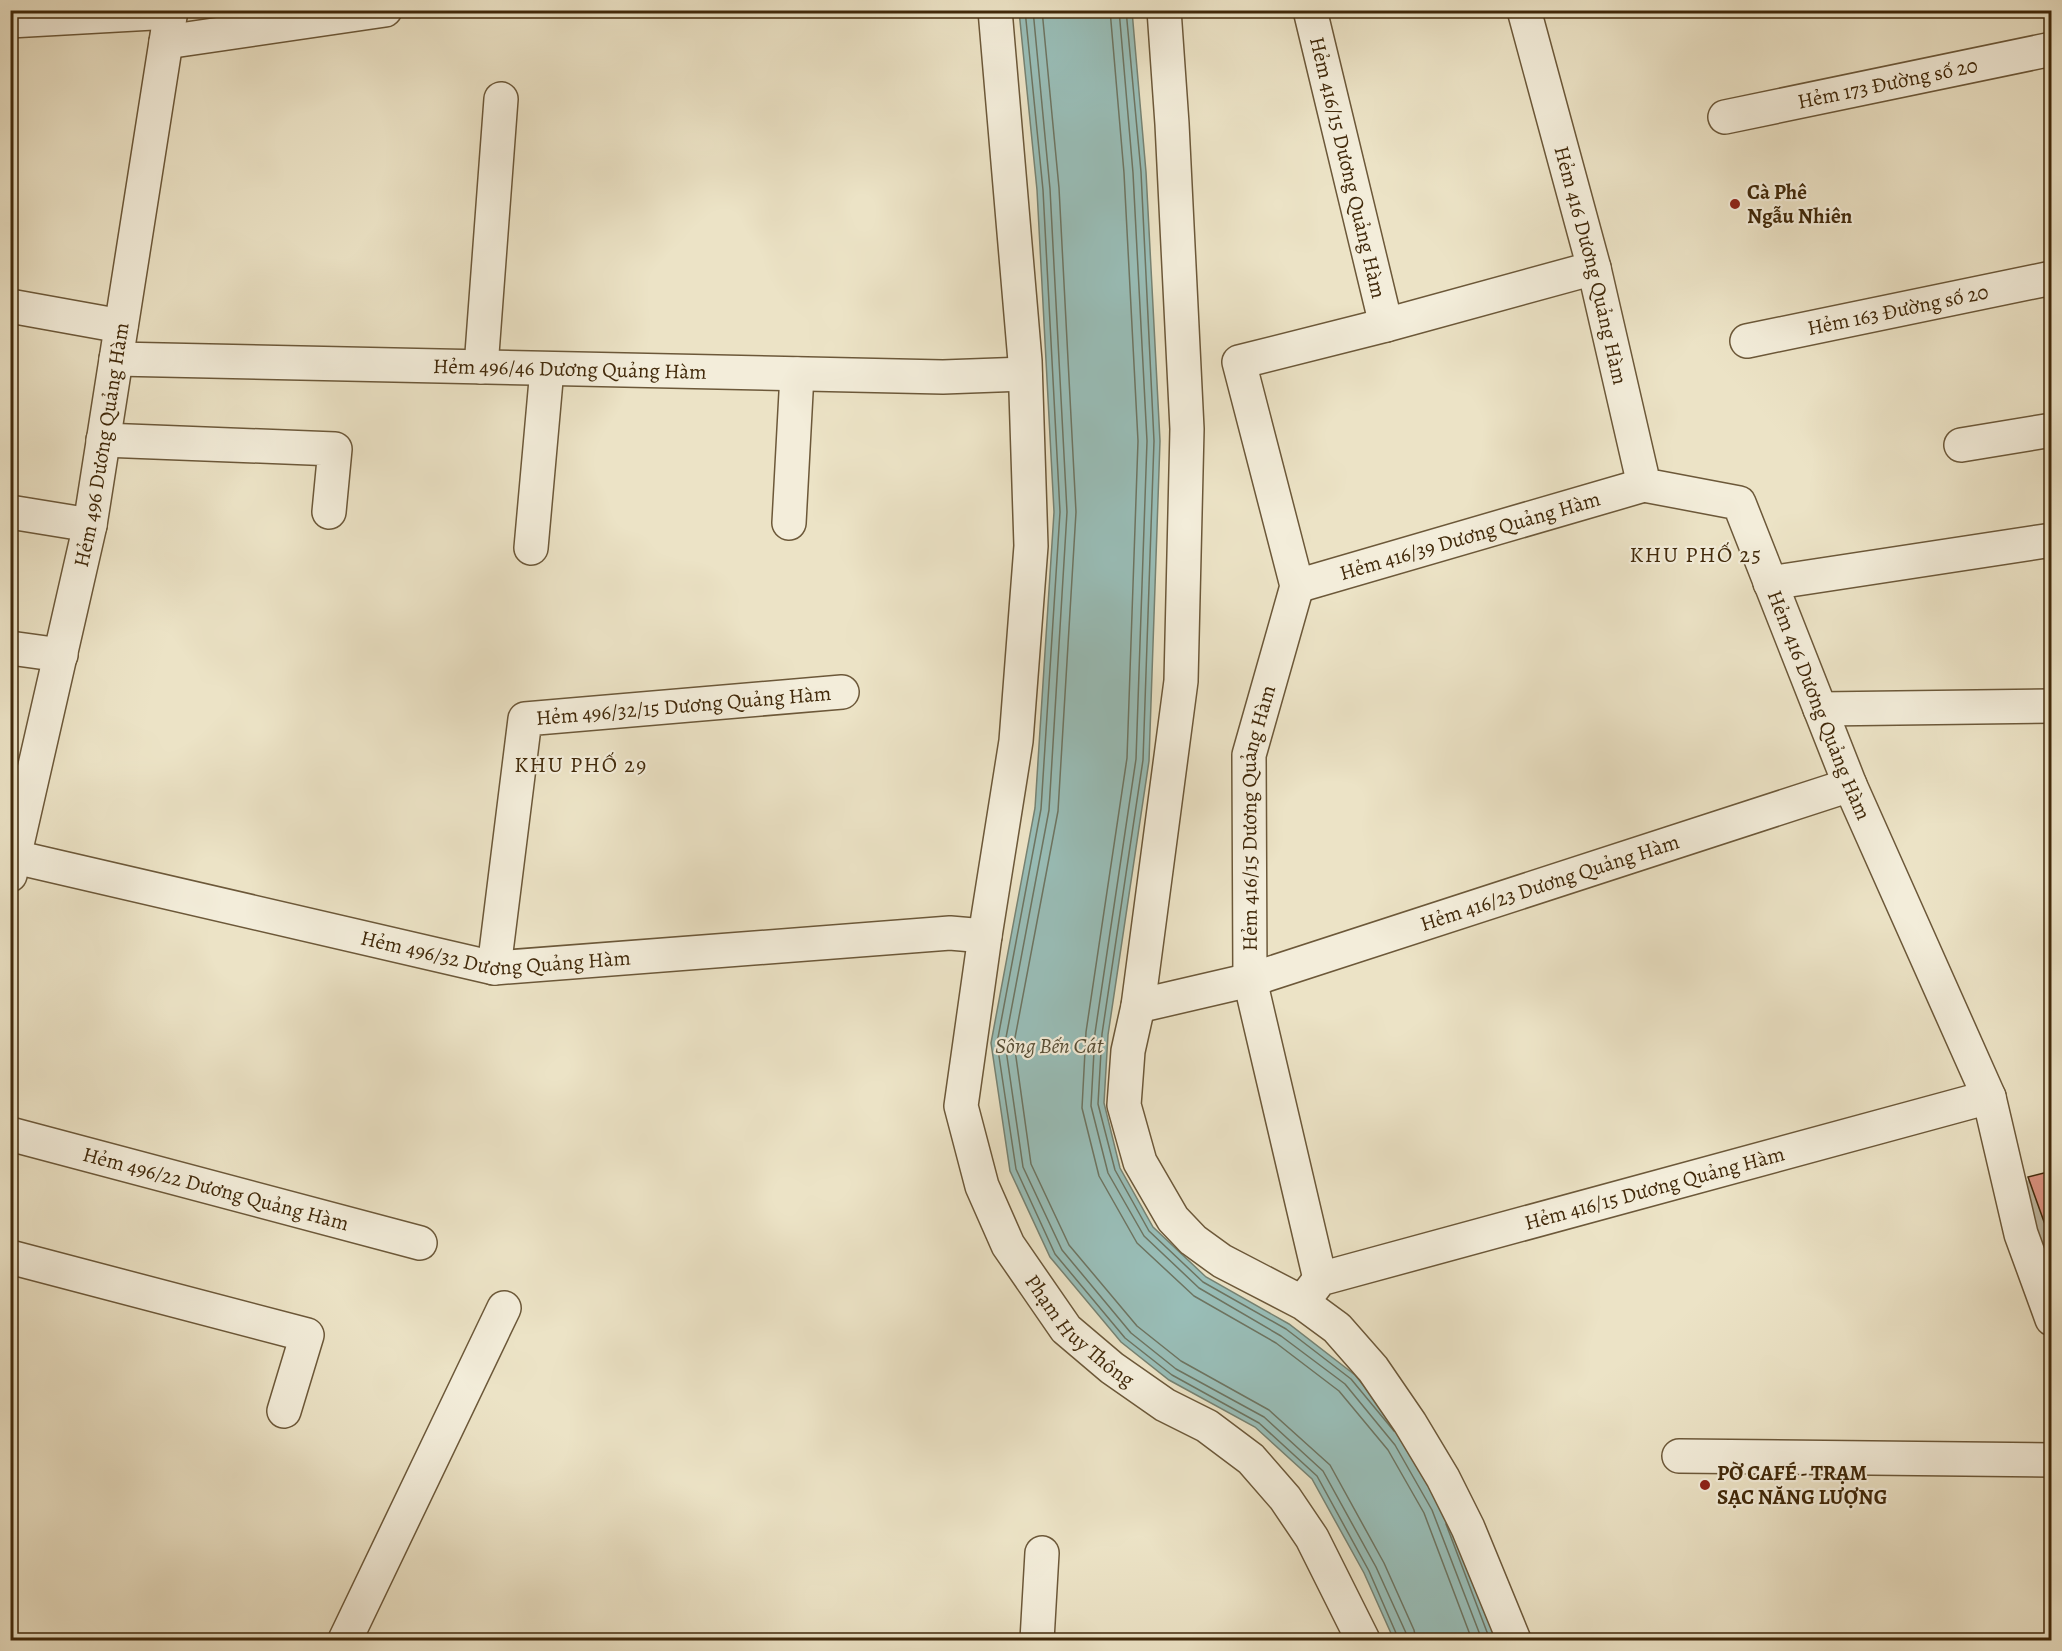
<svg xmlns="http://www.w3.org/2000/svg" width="2062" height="1651" viewBox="0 0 2062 1651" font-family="Alegreya,serif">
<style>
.water{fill:#99beb8;stroke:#768272;stroke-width:1.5}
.shadow{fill:#0003}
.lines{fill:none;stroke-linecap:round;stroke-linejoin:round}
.shore{stroke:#6d7461;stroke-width:1.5}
.building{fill:#de9584;stroke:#41290a;stroke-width:1.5}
.minor-casing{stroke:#6c5839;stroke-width:36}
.minor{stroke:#f3edda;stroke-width:33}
.poi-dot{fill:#8f2418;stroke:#f3edda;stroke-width:2}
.labels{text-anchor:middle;stroke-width:4.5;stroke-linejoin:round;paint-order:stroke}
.street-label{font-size:21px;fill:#41290a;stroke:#f3edda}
.poi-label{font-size:21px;font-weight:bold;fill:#41290a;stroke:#f3edda;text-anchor:start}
.neighbourhood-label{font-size:22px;letter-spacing:1.5px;fill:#41290a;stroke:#f3edda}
.water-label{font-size:22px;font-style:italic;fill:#574e36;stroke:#f3edda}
</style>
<rect width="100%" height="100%" fill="#ece3c6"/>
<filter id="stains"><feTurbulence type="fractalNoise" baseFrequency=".00333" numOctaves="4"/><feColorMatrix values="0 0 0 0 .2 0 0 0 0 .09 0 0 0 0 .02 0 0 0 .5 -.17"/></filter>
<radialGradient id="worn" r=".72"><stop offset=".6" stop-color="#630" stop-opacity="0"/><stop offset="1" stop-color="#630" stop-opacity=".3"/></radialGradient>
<path class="water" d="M1019 11H1132L1146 172 1160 441 1149 761 1108 1035 1104 1103 1120 1168 1153 1227 1206 1277 1289 1324 1355 1375 1406 1437 1445 1504 1496 1640H1394L1364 1573 1312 1479 1255 1427 1169 1380 1121 1342 1050 1257 1010 1171 991 1043 1035 808 1054 512 1037 190Z"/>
<path class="shadow" d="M2052 1173V1335L2005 1203 2029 1179Z"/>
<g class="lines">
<g class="shore">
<path d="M1025 10 1043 190 1060 512 1041 809 997 1043 1016 1169 1055 1254 1125 1338 1172 1375 1259 1423 1317 1476 1369 1571 1399 1640"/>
<path d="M1033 10 1050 189 1067 512 1049 810 1005 1043 1023 1167 1062 1250 1131 1333 1176 1369 1264 1417 1323 1471 1376 1567 1406 1633 1407 1640"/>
<path d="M1042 10 1059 188 1076 512 1058 811 1014 1043 1031 1164 1069 1245 1137 1326 1181 1361 1269 1410 1330 1465 1384 1563 1414 1630 1416 1640"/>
<path d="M1110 10 1124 173 1138 441 1127 758 1086 1032 1082 1108 1099 1176 1137 1243 1194 1296 1276 1343 1339 1391 1388 1450 1424 1513 1472 1640"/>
<path d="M1119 10 1133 173 1147 441 1136 759 1095 1033 1091 1106 1108 1173 1144 1236 1199 1288 1281 1336 1345 1384 1395 1445 1432 1510 1482 1640"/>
<path d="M1126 10 1141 172 1154 441 1143 760 1102 1034 1098 1104 1115 1170 1149 1231 1203 1282 1286 1329 1351 1379 1394 1431"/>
<path d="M1446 1524 1490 1640"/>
</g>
</g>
<path class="building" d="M2052 1171V1244L2028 1177Z"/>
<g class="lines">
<defs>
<g id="minor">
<path id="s1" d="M995 10 1025 361 1031 546 1016 741 985 936 961 1106 982 1186 1008 1245 1066 1329 1112 1368 1165 1405 1207 1426 1251 1459 1285 1498 1312 1538 1363 1640"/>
<path d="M1164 10 1172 124 1187 429 1181 681 1138 1006 1128 1051 1124 1105 1140 1162 1173 1219 1193 1240 1222 1261 1303 1303 1337 1328 1373 1369 1410 1423 1443 1478 1468 1528 1514 1640"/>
<path id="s2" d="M1310 10 1386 325"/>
<path id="s3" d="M1524 10 1594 268 1644 485 1739 503 1850 785 1989 1097 2021 1234 2052 1319"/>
<path d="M10 21 171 12"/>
<path d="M166 42 385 10"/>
<path id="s4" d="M1725 117 2052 49"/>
<path d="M10 306 121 326"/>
<path id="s5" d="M1747 341 2052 278"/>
<path id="s6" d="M116 359 943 377 1025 374"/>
<path d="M481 367 501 99"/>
<path d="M103 440 335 449 329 512"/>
<path d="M1961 445 2052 430"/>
<path d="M10 512 90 525"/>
<path d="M789 523 797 374"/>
<path d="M531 548 547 369"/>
<path d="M1770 583 2052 540"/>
<path id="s7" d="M1297 586 1644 485"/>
<path d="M10 648 61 655"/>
<path d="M1820 709 2052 706"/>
<path id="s8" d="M15 857 494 968 950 933 985 936"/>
<path id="s9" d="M10 875 90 525 171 10"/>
<path id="s10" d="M494 968 525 719 842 692"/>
<path id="s11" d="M1138 1006 1250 980 1850 785"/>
<path id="s12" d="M10 1134 420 1243"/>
<path d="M10 1257 307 1335 284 1411"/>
<path id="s13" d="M1320 1279 1250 980 1249 755 1297 586 1239 362 1386 325 1594 268"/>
<path id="s14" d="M1307 1296 1320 1279 1989 1097"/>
<path d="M1679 1456 2052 1460"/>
<path d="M345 1640 504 1308"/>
<path d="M1037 1640 1042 1553"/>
</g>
</defs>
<use href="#minor" class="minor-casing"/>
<use href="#minor" class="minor"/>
</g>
<g class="poi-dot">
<circle cx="1735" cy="204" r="6"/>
<circle cx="1705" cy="1485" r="6"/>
</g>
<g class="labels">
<g class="street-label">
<text dy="7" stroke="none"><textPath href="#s4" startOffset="166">Hẻm 173 Đường số 20</textPath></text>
<text dy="7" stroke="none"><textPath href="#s2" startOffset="162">Hẻm 416/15 Dương Quảng Hàm</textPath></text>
<text dy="7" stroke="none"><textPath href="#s3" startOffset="264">Hẻm 416 Dương Quảng Hàm</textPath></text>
<text dy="7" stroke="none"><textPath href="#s5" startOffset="154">Hẻm 163 Đường số 20</textPath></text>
<text dy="7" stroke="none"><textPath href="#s6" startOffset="454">Hẻm 496/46 Dương Quảng Hàm</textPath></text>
<text dy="7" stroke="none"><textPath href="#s9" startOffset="440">Hẻm 496 Dương Quảng Hàm</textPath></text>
<text dy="7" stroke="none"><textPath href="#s7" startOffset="180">Hẻm 416/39 Dương Quảng Hàm</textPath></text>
<text dy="7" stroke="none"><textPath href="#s3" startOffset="804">Hẻm 416 Dương Quảng Hàm</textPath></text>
<text dy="7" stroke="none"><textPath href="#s10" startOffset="410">Hẻm 496/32/15 Dương Quảng Hàm</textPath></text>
<text dy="7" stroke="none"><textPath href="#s13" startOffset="470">Hẻm 416/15 Dương Quảng Hàm</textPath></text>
<text dy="7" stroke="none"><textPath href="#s11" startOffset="430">Hẻm 416/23 Dương Quảng Hàm</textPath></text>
<text dy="7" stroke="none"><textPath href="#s8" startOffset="492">Hẻm 496/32 Dương Quảng Hàm</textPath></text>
<text dy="7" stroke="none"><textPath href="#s12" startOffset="213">Hẻm 496/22 Dương Quảng Hàm</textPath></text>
<text dy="7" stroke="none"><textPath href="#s14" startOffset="368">Hẻm 416/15 Dương Quảng Hàm</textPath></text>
<text dy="7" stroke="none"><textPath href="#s1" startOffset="1362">Phạm Huy Thông</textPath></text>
</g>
<g class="poi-label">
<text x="1747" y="199">Cà Phê<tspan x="1747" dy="24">Ngẫu Nhiên</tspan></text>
<text x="1717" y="1480">PỜ CAFÉ - TRẠM<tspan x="1717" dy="24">SẠC NĂNG LƯỢNG</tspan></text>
</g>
<g class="neighbourhood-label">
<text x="1696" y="562">KHU PHỐ 25</text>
<text x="581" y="772">KHU PHỐ 29</text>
</g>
<g class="water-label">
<text x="1049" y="1053">Sông Bến Cát</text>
</g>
</g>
<rect width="2062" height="1651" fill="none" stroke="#ece3c6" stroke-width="36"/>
<rect x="12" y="12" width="2038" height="1627" fill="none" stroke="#41290a" stroke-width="3"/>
<rect x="18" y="18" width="2026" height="1615" fill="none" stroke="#41290a" stroke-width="1.5"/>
<rect width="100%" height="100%" filter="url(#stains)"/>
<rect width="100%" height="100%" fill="url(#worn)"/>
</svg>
